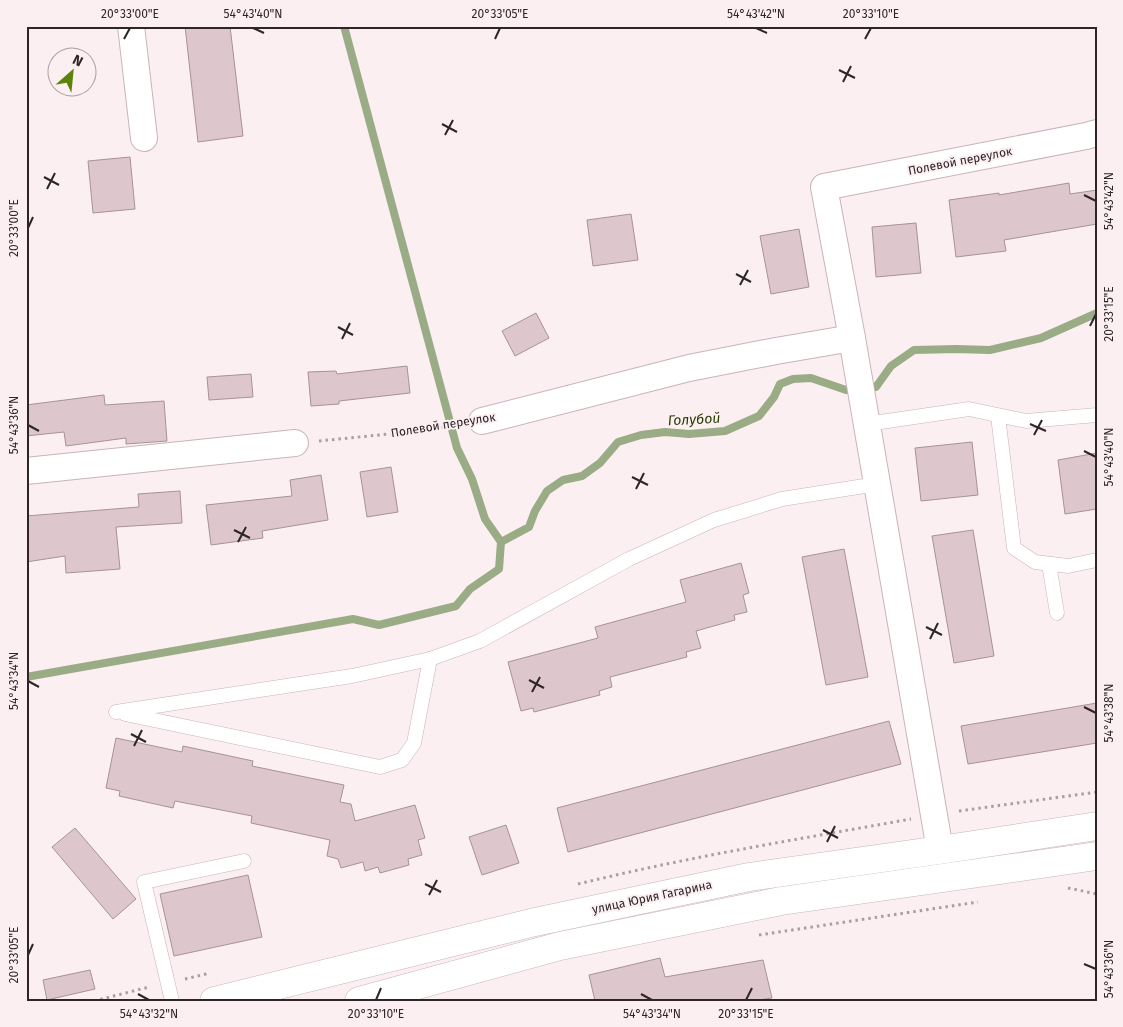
<svg xmlns="http://www.w3.org/2000/svg" width="1123" height="1027" viewBox="0 0 1123 1027" font-family="'Fira Sans',sans-serif">
<style>
.lines{fill:none;stroke-linecap:round;stroke-linejoin:round}
.stream{stroke:#9aac85;stroke-width:8}
.building{fill:#ddc7cc;stroke:#a69297}
.service-casing{stroke:#c9b3b9;stroke-width:15}
.minor-casing{stroke:#c9b3b9;stroke-width:28}
.primary-casing{stroke:#c9b3b9;stroke-width:29}
.path{stroke:#a99ea1;stroke-width:3;stroke-dasharray:2.5 4;stroke-linecap:butt}
.service{stroke:#fff;stroke-width:14}
.minor{stroke:#fff;stroke-width:26}
.primary{stroke:#fff;stroke-width:28}
.ticks{fill:none;stroke:#2d2527;stroke-width:2}
.labels{text-anchor:middle;stroke-width:4;stroke-linejoin:round;paint-order:stroke}
.street-label{font-size:12px;fill:#2d2527;stroke:#fceff2}
.water-label{font-size:14px;font-style:italic;fill:#273d00;stroke:#fceff2}
.neatline{fill:none;stroke:#2d2527;stroke-width:2}
.ticks-label{font-size:12px;text-anchor:middle;fill:#2d2527}
</style>
<rect width="100%" height="100%" fill="#fceff2"/>
<g class="lines">
<g class="stream">
<path d="M501 542 529 527 535 511 547 491 563 480 582 476 600 463 618 442 641 435 665 432 689 434 725 431 759 416 774 397 780 384 793 379 811 378 846 390 876 387 891 366 914 350 956 349 990 350 1041 338 1097 313"/>
<path d="M26 677 353 619 379 625 456 606 470 589 499 569 501 542 485 519 472 479 457 448 344 26"/>
</g>
</g>
<g class="building">
<path d="M185 26H230L243 136 198 142Z"/>
<path d="M130 157 135 209 93 213 88 161Z"/>
<path d="M1069 183 1070 194 1097 190V224L1004 240 1006 251 956 257 949 200 999 193V195Z"/>
<path d="M631 214 638 260 593 266 587 220Z"/>
<path d="M916 223 921 273 876 277 872 227Z"/>
<path d="M799 229 809 287 771 294 760 236Z"/>
<path d="M536 313 549 338 515 356 502 331Z"/>
<path d="M407 366 410 393 339 401V404L311 406 308 372 336 371 337 374Z"/>
<path d="M251 374 253 397 209 400 207 377Z"/>
<path d="M104 395 105 405 164 401 167 441 126 444V438L66 446 64 432 26 436V405Z"/>
<path d="M972 442 978 495 921 501 915 448Z"/>
<path d="M1097 453V509L1065 514 1058 460Z"/>
<path d="M391 467 398 512 367 517 360 472Z"/>
<path d="M321 475 328 520 262 531 263 538 211 545 206 505 292 496 290 480Z"/>
<path d="M180 491 182 523 116 527 120 569 66 573 65 556 26 562V516L139 507 138 494Z"/>
<path d="M973 530 994 656 954 663 932 536Z"/>
<path d="M844 549 868 677 826 685 802 557Z"/>
<path d="M741 563 749 593 743 595 747 612 734 615 735 620 696 631 701 648 686 652 687 657 610 677 612 687 599 691 600 695 534 712 533 708 521 711 508 662 598 638 595 627 686 602 680 580Z"/>
<path d="M1097 703V743L968 764 961 726Z"/>
<path d="M889 721 901 764 568 852 557 808Z"/>
<path d="M116 738 182 752 183 746 253 761 252 766 344 785 340 802 351 804 355 821 415 805 425 838 418 840 422 855 408 859 409 865 380 873 378 867 365 871 363 862 341 868 338 859 327 856 330 840 251 823 252 816 175 801 173 808 119 796 120 791 106 788Z"/>
<path d="M506 825 519 863 482 875 469 837Z"/>
<path d="M75 828 136 899 113 919 52 847Z"/>
<path d="M248 875 262 937 174 956 160 894Z"/>
<path d="M660 958 665 977 763 960 772 998 752 1001H595L589 975Z"/>
<path d="M90 970 95 989 47 1000 43 980Z"/>
</g>
<g class="lines">
<defs>
<g id="service">
<path d="M998 416 1014 548 1035 562 1068 566 1097 560"/>
<path d="M867 424 969 409 1026 421 1097 415"/>
<path d="M1049 564 1057 613"/>
<path d="M116 712 352 676 430 659 480 641 629 559 714 520 782 499 877 484"/>
<path d="M125 714 380 767 402 760 414 743 430 659"/>
<path d="M172 1001 144 882 244 861"/>
</g>
<g id="minor">
<path d="M131 26 144 138"/>
<path d="M482 421 689 368 776 351 852 338"/>
<path d="M26 471 295 443"/>
<path d="M940 850 852 338 824 187 1086 136 1097 133"/>
</g>
<g id="primary">
<path d="M214 1001 535 922 749 877 940 850 1097 826"/>
<path d="M359 1001 560 946 781 901 1097 856"/>
</g>
</defs>
<use href="#service" class="service-casing"/>
<use href="#minor" class="minor-casing"/>
<use href="#primary" class="primary-casing"/>
<g class="path">
<path d="M319 441 419 431 459 425"/>
<path d="M959 811 1097 792"/>
<path d="M578 884C688 857 799 839 911 819"/>
<path d="M1068 888 1097 894"/>
<path d="M759 935 978 902"/>
<path d="M185 979 210 973"/>
<path d="M94 1001 149 987"/>
</g>
<use href="#service" class="service"/>
<use href="#minor" class="minor"/>
<use href="#primary" class="primary"/>
</g>
<path class="ticks" d="M253 28 264 33M756 28 767 33M124 39 130 28M495 39 500 28M865 39 871 28M839 70 855 78M843 82 851 66M442 124 457 132M445 135 453 120M44 177 59 185M47 189 55 173M1084 195 1096 201M28 228 33 217M736 274 751 282M740 285 748 270M1090 326 1096 314M338 327 353 335M342 339 350 323M1030 424 1046 431M28 425 39 431M1034 435 1042 420M1084 451 1096 457M632 477 648 485M636 489 644 473M234 530 250 538M238 542 246 527M926 627 942 635M930 639 938 623M529 680 544 688M28 681 39 687M532 692 540 677M1084 707 1096 713M131 734 146 742M134 746 142 730M823 830 838 838M827 842 835 826M425 884 441 892M429 895 437 880M28 955 33 944M1084 964 1096 969M138 994 149 1000M641 994 652 1000M376 1000 381 988M746 1000 752 988"/>
<g class="labels">
<g class="street-label">
<text transform="translate(960 161) rotate(-11)" y="4">Полевой переулок</text>
<text transform="translate(443 425) rotate(-9)" y="4">Полевой переулок</text>
<text transform="translate(652 897) rotate(-12)" y="4">улица Юрия Гагарина</text>
</g>
<g class="water-label">
<text transform="translate(694 419) rotate(-3)" y="5">Голубой</text>
</g>
</g>
<rect width="1123" height="1027" fill="none" stroke="#fceff2" stroke-width="55"/>
<g transform="translate(72 72) rotate(27)"><circle r="24" fill="#fceff2" stroke="#a99ea1"/>
<path d="M0-4L9 19L0 12L-9 19Z" fill="#5c840b"/>
<text y="-8" font-size="14" font-weight="bold" text-anchor="middle" fill="#2d2527">N</text>
</g>
<rect x="28" y="28" width="1068" height="972" class="neatline"/>
<g class="ticks-label">
<text x="130" y="18">20°33'00"E</text>
<text x="253" y="18">54°43'40"N</text>
<text x="500" y="18">20°33'05"E</text>
<text x="756" y="18">54°43'42"N</text>
<text x="871" y="18">20°33'10"E</text>
<text transform="translate(1109 201) rotate(-90)" y="4">54°43'42"N</text>
<text transform="translate(14 228) rotate(-90)" y="4">20°33'00"E</text>
<text transform="translate(1109 314) rotate(-90)" y="4">20°33'15"E</text>
<text transform="translate(14 425) rotate(-90)" y="4">54°43'36"N</text>
<text transform="translate(1109 457) rotate(-90)" y="4">54°43'40"N</text>
<text transform="translate(14 681) rotate(-90)" y="4">54°43'34"N</text>
<text transform="translate(1109 713) rotate(-90)" y="4">54°43'38"N</text>
<text transform="translate(14 955) rotate(-90)" y="4">20°33'05"E</text>
<text transform="translate(1109 969) rotate(-90)" y="4">54°43'36"N</text>
<text x="149" y="1018">54°43'32"N</text>
<text x="376" y="1018">20°33'10"E</text>
<text x="652" y="1018">54°43'34"N</text>
<text x="746" y="1018">20°33'15"E</text>
</g>
</svg>
